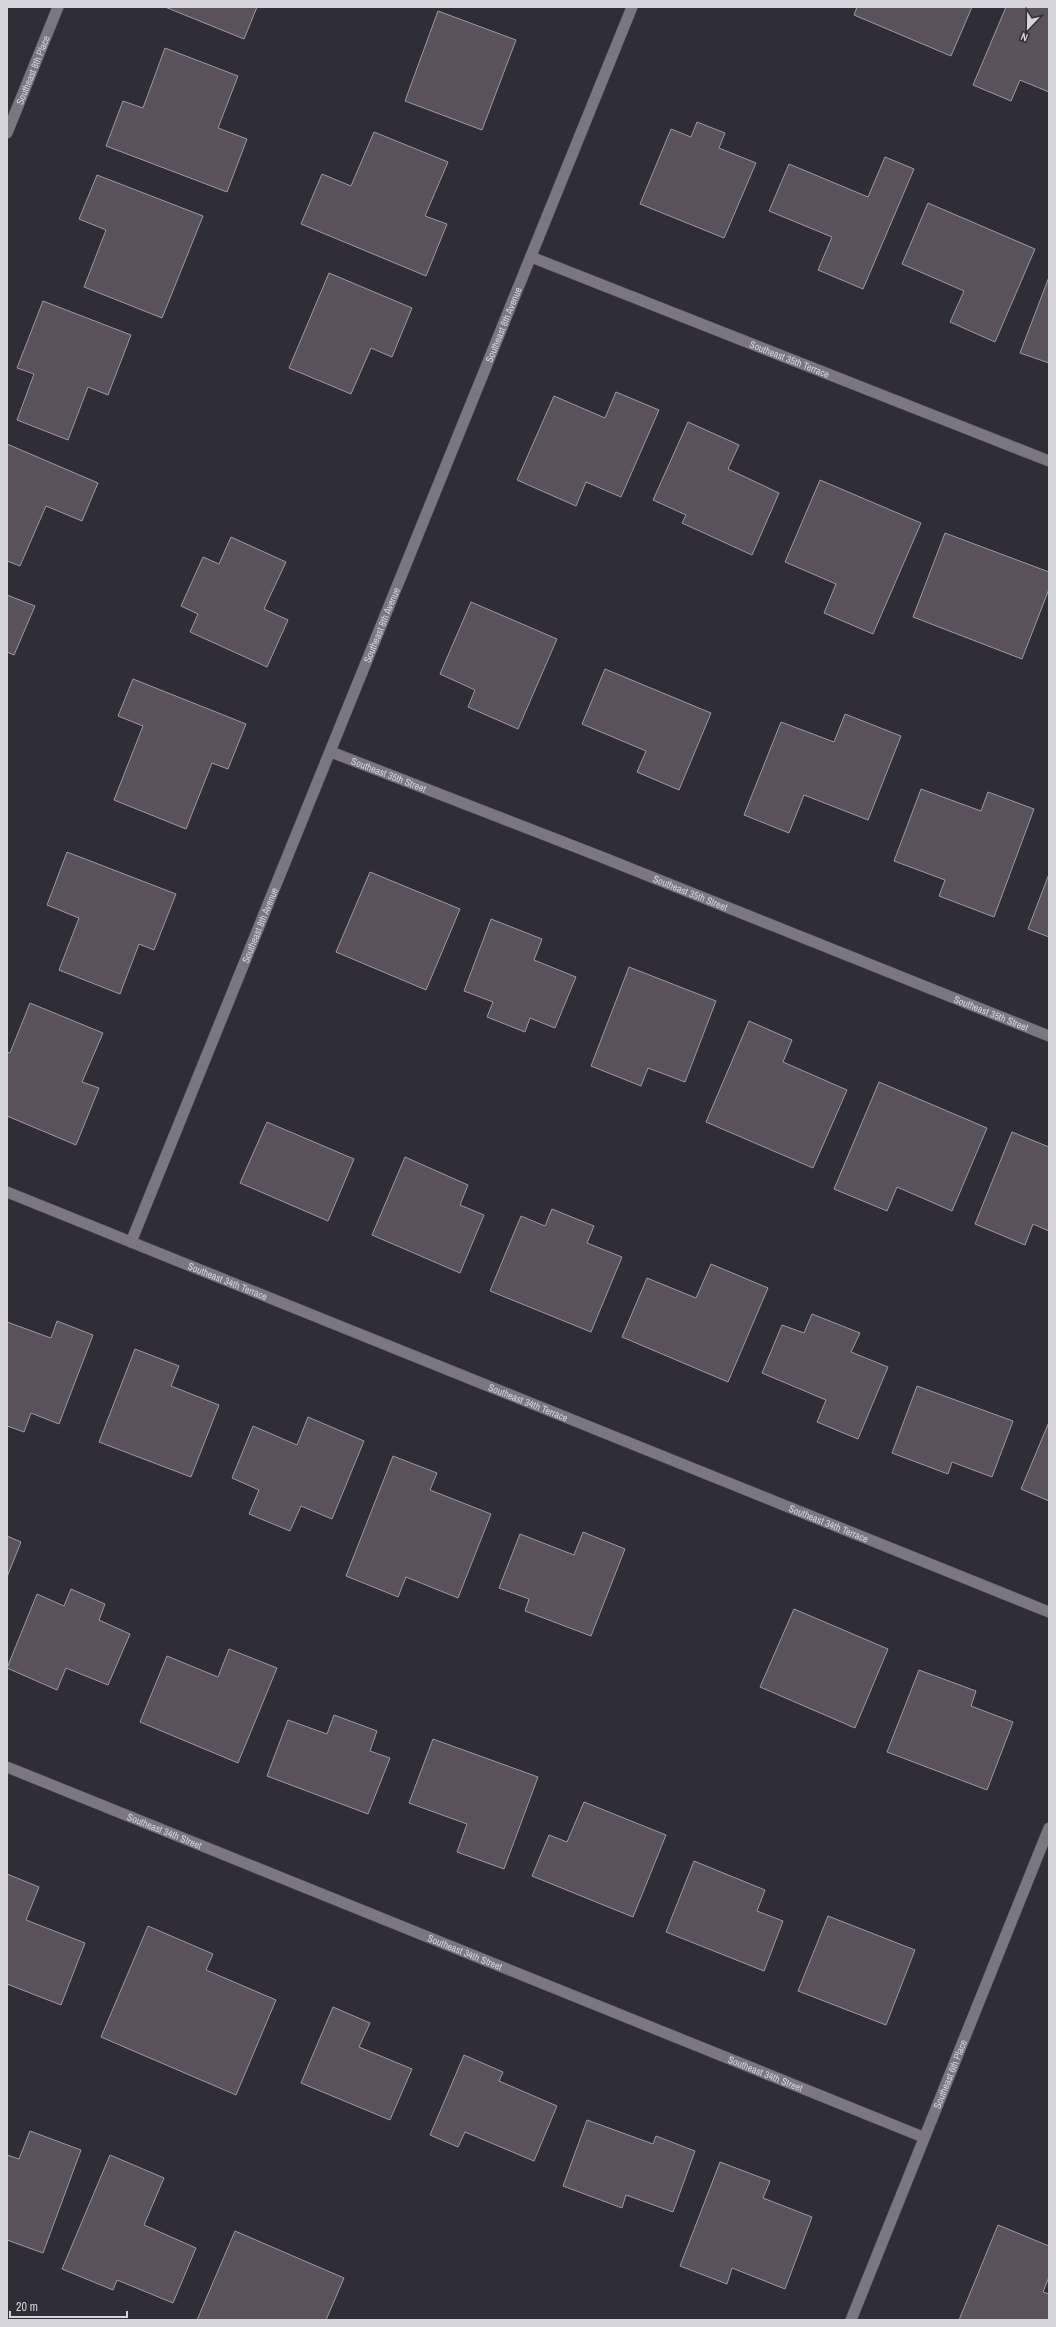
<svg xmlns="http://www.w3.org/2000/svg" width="1056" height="2327" viewBox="0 0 1056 2327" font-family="'Archivo Narrow',sans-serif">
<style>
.building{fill:#5a525a;stroke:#a198a2}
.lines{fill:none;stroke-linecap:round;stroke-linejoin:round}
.minor-casing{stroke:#4c4b53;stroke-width:12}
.minor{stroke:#7a7783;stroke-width:11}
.labels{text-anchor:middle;stroke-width:3;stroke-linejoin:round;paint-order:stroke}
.street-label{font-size:10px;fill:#d6d5db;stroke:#2f2d37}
</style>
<rect width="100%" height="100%" fill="#2f2d37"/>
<g class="building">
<path d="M165 7H257L244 39Z"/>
<path d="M857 7H972L951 56 854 15Z"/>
<path d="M1006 7H1049V92L1020 80 1011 101 973 85Z"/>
<path d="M438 11 516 40 482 130 405 101Z"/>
<path d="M165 48 238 76 218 128 247 139 227 192 106 146 123 101 143 108Z"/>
<path d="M697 122 725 133 719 148 756 163 724 238 640 204 671 129 691 137Z"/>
<path d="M374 132 448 162 425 216 447 224 426 276 301 224 322 174 351 186Z"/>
<path d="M885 157 914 169 863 289 818 270 832 237 769 211 789 164 868 197Z"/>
<path d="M97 175 203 216 162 318 84 287 106 230 79 219Z"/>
<path d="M928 203 1035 249 995 342 950 322 964 291 902 264Z"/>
<path d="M329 273 412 308 392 357 371 348 351 394 289 368Z"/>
<path d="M1049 277V363L1020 353Z"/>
<path d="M43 301 131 335 108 395 88 387 68 440 17 420 34 374 17 368Z"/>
<path d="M616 392 659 410 621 497 586 482 576 506 517 480 554 396 605 418Z"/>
<path d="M688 422 739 445 728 469 779 493 752 555 682 523 686 515 653 500Z"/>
<path d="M7 444 98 483 82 521 46 506 20 566 7 561Z"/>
<path d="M820 480 921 523 873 634 824 613 836 584 785 562Z"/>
<path d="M945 533 1049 572V589L1022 659 913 617Z"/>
<path d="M231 537 286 562 264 609 288 620 267 667 190 632 198 614 181 606 203 557 219 564Z"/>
<path d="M7 595 35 606 14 655 7 652Z"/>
<path d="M471 602 557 639 518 729 468 707 475 690 440 674Z"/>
<path d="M605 669 711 713 679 790 637 772 646 751 582 724Z"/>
<path d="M133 679 246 724 228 769 212 763 186 829 114 800 143 726 118 716Z"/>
<path d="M845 714 901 736 868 820 804 795 789 833 744 815 781 722 834 742Z"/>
<path d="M921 789 981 811 988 792 1034 809 994 917 939 896 945 880 894 861Z"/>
<path d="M67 852 176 894 154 950 139 944 120 994 59 970 79 918 47 905Z"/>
<path d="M370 872 460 909 426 990 336 952Z"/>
<path d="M1049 874V937L1028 929Z"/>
<path d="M491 919 542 939 534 960 576 977 555 1028 530 1018 525 1032 487 1017 493 1002 464 991Z"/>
<path d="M629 967 716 1001 685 1082 648 1068 641 1086 591 1066Z"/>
<path d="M30 1003 103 1033 82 1082 99 1088 76 1145 7 1116V1052L10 1053Z"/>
<path d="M749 1021 792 1040 783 1062 847 1090 813 1168 706 1122Z"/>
<path d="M879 1082 987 1128 952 1211 897 1187 887 1211 834 1189Z"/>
<path d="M267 1122 354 1159 328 1221 240 1183Z"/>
<path d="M1012 1132 1049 1147V1231L1033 1224 1025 1245 975 1224Z"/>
<path d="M405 1157 468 1185 460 1205 484 1215 460 1273 372 1235Z"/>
<path d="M552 1209 594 1226 587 1243 622 1257 591 1332 490 1291 521 1216 545 1226Z"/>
<path d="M711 1264 768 1288 728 1382 622 1337 647 1278 696 1298Z"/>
<path d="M812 1314 860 1333 851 1352 888 1367 858 1439 817 1422 826 1400 762 1373 782 1325 804 1333Z"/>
<path d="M57 1321 93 1335 59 1424 31 1413 24 1432 7 1426V1322L51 1338Z"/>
<path d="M135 1349 179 1366 171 1386 219 1405 191 1477 99 1442Z"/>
<path d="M917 1386 1013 1421 992 1477 952 1462 948 1474 892 1453Z"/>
<path d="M308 1417 364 1441 332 1519 301 1506 290 1531 249 1514 259 1490 232 1478 253 1426 297 1445Z"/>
<path d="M1049 1422V1501L1021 1489Z"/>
<path d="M393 1456 437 1473 430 1490 491 1514 458 1598 406 1577 398 1597 346 1576Z"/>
<path d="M583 1532 625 1549 591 1636 525 1611 529 1599 499 1588 520 1534 574 1555Z"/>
<path d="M7 1536 21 1542 7 1577Z"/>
<path d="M71 1589 105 1604 99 1620 130 1634 108 1685 66 1668 57 1690 7 1668 37 1594 64 1606Z"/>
<path d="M794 1609 888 1649 855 1728 760 1687Z"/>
<path d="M229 1649 277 1668 238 1763 140 1722 167 1656 218 1677Z"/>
<path d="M919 1670 976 1691 971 1706 1013 1722 987 1790 887 1752Z"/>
<path d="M334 1715 377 1731 370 1751 390 1758 368 1814 267 1776 288 1720 327 1734Z"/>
<path d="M433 1739 538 1777 504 1869 457 1852 467 1824 409 1803Z"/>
<path d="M584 1802 666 1835 633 1917 532 1876 549 1835 567 1842Z"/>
<path d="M694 1861 765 1890 757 1911 783 1921 764 1971 666 1932Z"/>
<path d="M7 1874 39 1887 26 1920 85 1943 61 2005 7 1984Z"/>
<path d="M828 1916 915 1950 886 2025 798 1991Z"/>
<path d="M148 1926 213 1954 206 1970 276 2000 236 2095 101 2037Z"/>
<path d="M333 2007 370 2023 359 2047 412 2069 390 2120 301 2083Z"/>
<path d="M464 2055 503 2072 499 2081 557 2106 534 2161 465 2132 458 2147 430 2135Z"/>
<path d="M587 2120 653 2144 656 2136 695 2151 673 2212 626 2195 622 2208 563 2186Z"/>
<path d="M30 2131 81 2150 43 2253 7 2240V2155L19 2159Z"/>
<path d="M110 2155 164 2178 144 2225 196 2248 173 2303 117 2280 113 2290 62 2269Z"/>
<path d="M720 2162 770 2181 763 2198 812 2217 785 2289 732 2268 727 2284 680 2266Z"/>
<path d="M998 2225 1049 2246V2277L1043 2292 1049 2294V2320H959Z"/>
<path d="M235 2231 344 2278 326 2320H197Z"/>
</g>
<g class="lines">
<defs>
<g id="minor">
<path id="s1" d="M7 133 58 7"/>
<path id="s2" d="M531 257 1049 461"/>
<path id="s3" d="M331 752 599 856 1049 1036"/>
<path id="s4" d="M7 1192 1049 1612"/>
<path id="s5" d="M131 1242 632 7"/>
<path id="s6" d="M7 1767 923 2137"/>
<path id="s7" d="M851 2320C916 2155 984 1992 1049 1828"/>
</g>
</defs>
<use href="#minor" class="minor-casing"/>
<use href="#minor" class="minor"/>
</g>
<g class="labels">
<g class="street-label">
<text dy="4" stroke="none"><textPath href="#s1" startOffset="68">Southeast 8th Place</textPath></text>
<text dy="4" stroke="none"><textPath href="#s5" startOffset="990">Southeast 8th Avenue</textPath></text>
<text dy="4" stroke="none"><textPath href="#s2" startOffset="278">Southeast 35th Terrace</textPath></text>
<text dy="4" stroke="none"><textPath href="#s5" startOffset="666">Southeast 8th Avenue</textPath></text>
<text dy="4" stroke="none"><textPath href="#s3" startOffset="62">Southeast 35th Street</textPath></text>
<text dy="4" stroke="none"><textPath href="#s3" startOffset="386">Southeast 35th Street</textPath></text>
<text dy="4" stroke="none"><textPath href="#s5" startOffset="342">Southeast 8th Avenue</textPath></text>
<text dy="4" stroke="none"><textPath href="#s3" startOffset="710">Southeast 35th Street</textPath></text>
<text dy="4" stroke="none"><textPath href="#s4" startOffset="238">Southeast 34th Terrace</textPath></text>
<text dy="4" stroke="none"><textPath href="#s4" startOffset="562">Southeast 34th Terrace</textPath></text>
<text dy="4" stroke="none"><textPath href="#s4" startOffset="886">Southeast 34th Terrace</textPath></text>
<text dy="4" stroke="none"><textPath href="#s6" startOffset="170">Southeast 34th Street</textPath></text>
<text dy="4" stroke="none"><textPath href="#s6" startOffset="494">Southeast 34th Street</textPath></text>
<text dy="4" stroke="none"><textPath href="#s6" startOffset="818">Southeast 34th Street</textPath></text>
<text dy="4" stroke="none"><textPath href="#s7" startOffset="265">Southeast 6th Place</textPath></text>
</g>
</g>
<rect width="1056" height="2327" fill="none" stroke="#d6d5db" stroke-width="16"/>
<g transform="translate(1028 28) rotate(202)" stroke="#2f2d37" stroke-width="3" paint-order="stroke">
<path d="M0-3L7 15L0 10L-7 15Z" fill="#d6d5db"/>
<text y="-6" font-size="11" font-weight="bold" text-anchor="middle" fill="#d6d5db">N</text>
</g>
<path d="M10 2311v6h117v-6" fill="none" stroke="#d6d5db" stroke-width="2"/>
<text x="16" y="2311" font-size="12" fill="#d6d5db" stroke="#2f2d37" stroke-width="3" paint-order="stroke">20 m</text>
</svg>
